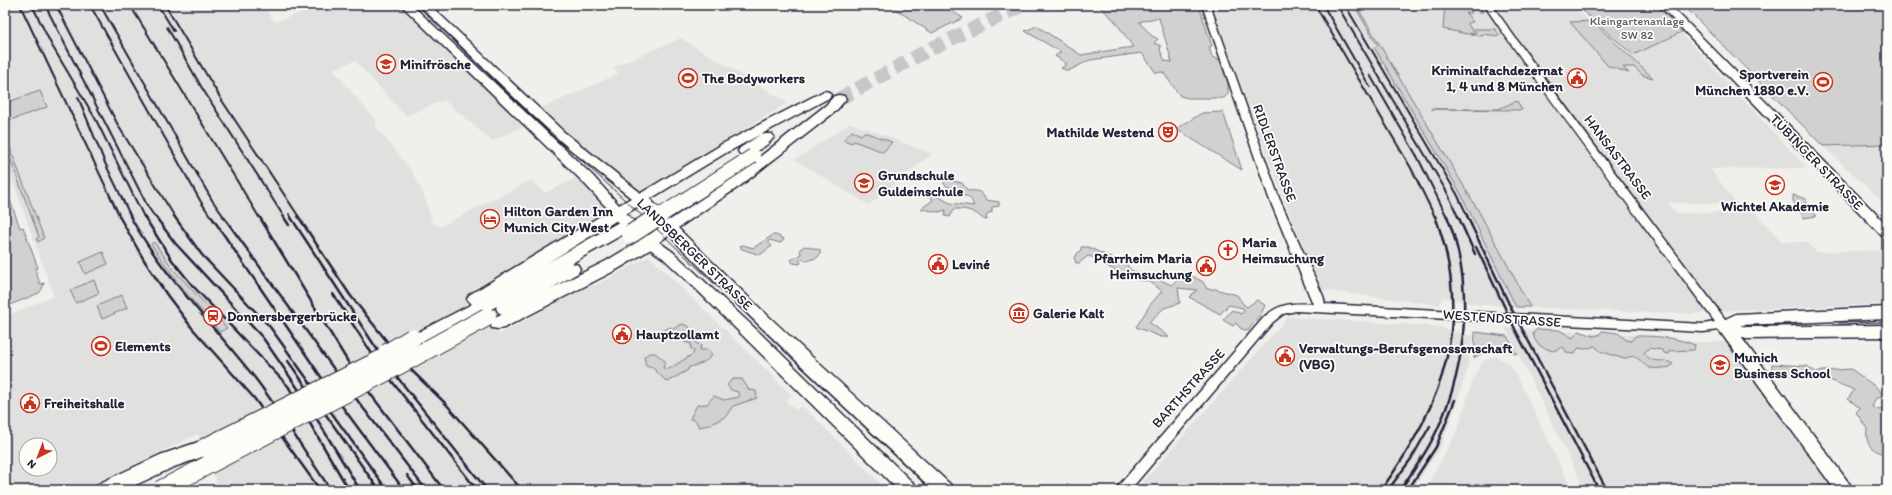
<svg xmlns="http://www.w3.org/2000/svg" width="1892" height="495" viewBox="0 0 1892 495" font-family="Itim,sans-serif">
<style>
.built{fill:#e0e0df;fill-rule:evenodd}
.green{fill:#d2d1d1;stroke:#7a7a86;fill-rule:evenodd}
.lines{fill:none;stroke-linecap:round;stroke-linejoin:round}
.highway-tunnel{stroke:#c7c6c9;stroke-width:14;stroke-dasharray:14 7;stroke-linecap:butt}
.minor-casing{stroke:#22223b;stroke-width:3}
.major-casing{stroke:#22223b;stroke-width:3}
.highway-casing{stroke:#22223b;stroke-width:3}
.minor{fill:#fdfcf7;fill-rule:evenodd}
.major{fill:#fdfcf7;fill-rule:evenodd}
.highway{fill:#fdfcf7;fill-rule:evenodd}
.tram{stroke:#22223b;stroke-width:1}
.rail-far1{stroke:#22223b;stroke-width:2}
.rail{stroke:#22223b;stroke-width:2.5}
.highway-bridge-far1-casing{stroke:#22223b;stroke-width:16;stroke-linecap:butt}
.highway-bridge-casing{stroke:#22223b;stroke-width:20;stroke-linecap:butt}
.highway-bridge-far1{stroke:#fdfcf7;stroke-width:14}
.highway-bridge{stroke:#fdfcf7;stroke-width:18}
.labels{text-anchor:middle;stroke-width:3.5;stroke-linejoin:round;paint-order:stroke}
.far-park-label{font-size:12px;fill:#575768;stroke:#fdfcf7}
.poi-label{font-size:14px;font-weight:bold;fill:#22223b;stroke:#fdfcf7;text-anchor:start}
.street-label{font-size:14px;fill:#22223b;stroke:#fdfcf7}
</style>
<rect width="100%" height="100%" fill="#f0efec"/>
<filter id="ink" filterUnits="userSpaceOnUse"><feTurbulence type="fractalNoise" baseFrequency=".025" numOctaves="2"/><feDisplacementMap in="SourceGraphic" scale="8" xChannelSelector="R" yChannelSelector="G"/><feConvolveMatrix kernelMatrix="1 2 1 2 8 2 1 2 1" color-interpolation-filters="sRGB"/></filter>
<g filter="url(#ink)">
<g class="built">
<path d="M5 5H262L275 22 322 5H402L527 125 492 141 444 100 406 116 355 61 333 69 377 122 375 125 411 170 424 195 433 225 437 224 439 227 532 180 545 193 578 177 605 204 604 212 597 218 464 298 498 329 497 333 500 334 592 284 595 286 649 256 792 395 786 401 796 410 801 406 807 410 887 490H219L203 442 197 434 85 490H5V317L54 296 5 160ZM26 445H50V469H26Z"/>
<path d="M1211 5H1571L1630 56 1681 33 1807 168 1710 169 1737 204 1668 203 1675 213 1755 212 1782 242H1807L1816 252 1887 250V304L1732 310 1693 314 1516 307 1474 304 1443 297 1439 305 1322 290 1295 228Z"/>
<path d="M681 38 788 103 631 197 533 112 618 74 613 67Z"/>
<path d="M850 123 876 132 932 154 869 205 795 160Z"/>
<path d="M1887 144V206L1823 146Z"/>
<path d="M1288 317 1434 326 1473 336 1467 371 1452 417 1440 448 1412 490H1136Z"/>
<path d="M1505 328 1632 335 1681 342H1736L1846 490H1585Z"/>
<path d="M1495 356 1509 363 1520 382 1572 490H1425L1457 431 1473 380 1480 366 1485 360Z"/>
</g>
<g class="green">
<path d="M889 5H942L963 18 932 33Z"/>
<path d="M1098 5 1199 6 1212 46 1209 47 1212 57 1220 60 1228 83V94L1224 98H1188L1180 96 1163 72 1156 73 1142 53 1090 60 1068 71 1061 68 1067 64 1055 56 1061 52 1025 31 1037 26 1081 55 1133 47 1115 21ZM1155 18H1159L1172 62 1165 61 1160 50 1161 46 1154 43 1158 39 1152 36 1139 22Z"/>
<path d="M1354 5H1361L1362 9 1359 10 1478 210 1530 307H1516L1460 192 1374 47 1378 46Z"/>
<path d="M1445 5H1477L1483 12H1479L1476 10H1470L1472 13H1466L1473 22 1467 23 1474 33 1467 34 1443 29Z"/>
<path d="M1576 5H1656L1682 32 1633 55Z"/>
<path d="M1683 5H1887V144L1823 146Z"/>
<path d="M1592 21 1653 78 1642 75 1634 67H1623L1629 73 1608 66 1570 22Z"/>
<path d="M1474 29H1495L1500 36 1481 34 1482 36 1470 35 1476 33Z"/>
<path d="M40 91 47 107 5 122V103Z"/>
<path d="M1517 101 1522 110 1431 109H1498Z"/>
<path d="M1223 112 1242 170 1176 129 1202 113Z"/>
<path d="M852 131 861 135 864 132 892 142 883 152 854 141 852 143 843 140Z"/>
<path d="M5 135 44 238 38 242 36 239 39 237 5 145Z"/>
<path d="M948 180 962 183 968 191C978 190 981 191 986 200L999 202V206L992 207V212L988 213 986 216 987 220C981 219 980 215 975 213 968 209 962 209 954 209L950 217 945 216 946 210 939 212 921 209 933 200 929 195H935L950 203 974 206C970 196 968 195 958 196V192L945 185 943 181Z"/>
<path d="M5 186 20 228 23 227 38 268 35 269 40 284 44 283 42 289 39 293 5 307Z"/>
<path d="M1793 195 1806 199V205L1817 216 1804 218 1793 201Z"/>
<path d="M773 235H776L784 239 783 241 780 243 770 240 768 242 772 246 760 255 742 249 740 246 743 245 753 248Z"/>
<path d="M154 242 174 270 227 328 220 332 180 286 151 244Z"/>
<path d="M805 246 820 250V255L816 258 806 261 802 258 799 260 801 262 800 264 793 263 791 260 801 254 800 249Z"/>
<path d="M1081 247H1088L1127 265C1131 274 1142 272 1150 275 1157 278 1164 282 1171 285L1187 273 1203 282 1207 289H1215L1237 295 1243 304 1247 307 1257 300 1265 305 1262 312 1248 331 1240 328 1236 323 1233 326 1223 320 1232 310 1241 314 1244 310 1243 308 1229 305 1220 314 1189 297 1197 290 1178 288 1180 303 1164 308 1149 322 1169 337H1161L1136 327 1150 305 1162 291 1149 281 1136 280C1128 273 1124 275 1116 271 1105 266 1101 259 1088 256L1079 263H1076L1074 257 1081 250Z"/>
<path d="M103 252 108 264 85 274 80 262Z"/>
<path d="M94 280 99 293 76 303 70 290Z"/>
<path d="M122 295 127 308 102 319 97 306Z"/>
<path d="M682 324 688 326 698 336 696 343 701 346 700 350H708L712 355C707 362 698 365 689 367L688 370 667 382 653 368 646 366 644 357 649 353H655L665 361 663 368 669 369 693 354 694 350 691 349V343H686L673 334 663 333V331L670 327 673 329Z"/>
<path d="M1537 329 1559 330 1573 338 1579 331 1594 336 1599 335 1602 331 1618 333 1626 340 1631 341 1635 336C1656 336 1675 337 1695 345L1694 350 1669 351 1668 354 1664 353 1662 350 1649 348 1644 353C1654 366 1661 357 1673 364L1670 367C1664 368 1656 369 1650 368 1641 365 1638 351 1624 359L1600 351 1595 346 1585 349 1578 348 1575 354 1567 353 1563 347 1553 351C1542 347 1535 346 1533 333Z"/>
<path d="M1475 332 1507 336 1517 354C1501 349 1488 348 1474 358Z"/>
<path d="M1772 364 1807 366 1817 373 1823 371 1851 369 1876 387 1884 396 1875 399 1872 407 1880 410 1887 404V455C1872 451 1865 445 1867 429L1856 412 1860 408 1848 399 1854 390 1820 376 1783 375 1772 371Z"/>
<path d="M733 379H742L749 390 756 391 757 398 733 406 726 416 710 425 699 427 696 421 690 419 697 405 707 404 714 396 724 400 739 397 738 392 731 390 727 385Z"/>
</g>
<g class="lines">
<path class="highway-tunnel" d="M839 99 930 49 1023 5"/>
<defs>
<path id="minor" d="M1202 5H1210L1279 198 1323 296 1325 304 1703 324 1715 322C1638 217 1558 113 1484 5H1492C1568 113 1649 217 1728 323L1730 326 1728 329 1703 332 1296 311 1283 314 1273 322 1130 490H1115L1265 316C1281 303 1293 303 1313 304L1269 198Z"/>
<g id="major">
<path d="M401 5H412L592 175 619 205 631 198 556 138 419 5H430L564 132 641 193 721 145H729L731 148 729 151 650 199 670 220 730 180H740L742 183 740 186 678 228C766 317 859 400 951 485L954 490H933C844 406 754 323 669 235L659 242 673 252 759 332 915 485 918 490H898L697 290 663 258 634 238 618 223 607 208 582 181ZM640 205 661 226 649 235 626 214Z"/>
<path d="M1659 5H1670L1887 225V238L1882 236Z"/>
<path d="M1887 307V319L1740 325 1746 327 1887 325V337L1746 339 1741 337 1854 490H1835L1716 326 1719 322 1736 314Z"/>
</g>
<g id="highway">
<path d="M824 91 829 92 831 95 829 98 762 134H772L774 137C768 146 750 157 740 154L738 151 740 148 761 134 730 151H720L718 148 720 145Z"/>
<path d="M839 95 844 96 846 99 836 111 740 186 735 188 730 186 728 183 730 180 826 105 834 96Z"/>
<path d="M617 208 622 209 625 213 622 217 547 263 617 223 623 222 629 223 631 227 629 231 572 263 578 265 580 269 578 273 550 289 606 261 644 238 650 237 656 238 658 242 656 246 618 269 504 328 498 329 492 328 489 323 492 318 502 314 498 312 496 308 497 306 407 354 401 356 395 354 392 349 395 344 472 304 467 299 469 295 612 209Z"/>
<path d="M204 440 211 442 214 448 211 454 174 467 125 490H95L98 484 160 455Z"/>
</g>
</defs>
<use href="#minor" class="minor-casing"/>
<use href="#major" class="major-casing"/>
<use href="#highway" class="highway-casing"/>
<use href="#minor" class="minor"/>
<use href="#major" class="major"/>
<use href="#highway" class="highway"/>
<g class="tram">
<path d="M417 5 499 85 661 233 931 490"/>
<path d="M1839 323 1887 322"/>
</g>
<g class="rail-far1">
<path d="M20 5 120 217"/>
<path d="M32 5 51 44 95 118 144 217"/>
<path d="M45 5 148 207 155 217"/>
<path d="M56 5 119 127 175 217"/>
<path d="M90 5 201 202 211 217"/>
<path d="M100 5 212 200 224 217"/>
<path d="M130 5 259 217"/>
<path d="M158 5 174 31"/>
<path d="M165 5 221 99 299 217"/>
<path d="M1315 5 1411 168 1435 217"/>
<path d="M1323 5 1370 87"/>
<path d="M1337 5 1448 194 1458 217"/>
<path d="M1345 5 1457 194 1468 217"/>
<path d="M167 27 202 88 284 217"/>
<path d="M1370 75 1418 158 1447 217"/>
<path d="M78 97 105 163 131 217"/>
<path d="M289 214 291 217"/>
</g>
<g class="rail">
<path d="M119 216 144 260 167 295 192 328 254 398 320 490"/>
<path d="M130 216C164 278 215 326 258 382 284 417 306 454 331 490"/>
<path d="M144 216 172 260 192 285 288 386 349 490"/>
<path d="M155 216 175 243 263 338 301 393 360 490"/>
<path d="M174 216 202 255 270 327 387 490"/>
<path d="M211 216 330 390 404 490"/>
<path d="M223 216 344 383 426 490"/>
<path d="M259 216 356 375 444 490"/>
<path d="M283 216 289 225"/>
<path d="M290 216 386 363 487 490"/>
<path d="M298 216 350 295 405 364 445 403 522 490"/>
<path d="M1458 216 1475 254"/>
<path d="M1467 216 1510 306 1607 490"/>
<path d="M1476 247 1516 331 1599 490"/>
<path d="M333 294 380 366 477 490"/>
<path d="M288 361 379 490"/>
<path d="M407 475 418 490"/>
<path d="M1381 490C1444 404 1474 320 1435 216"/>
<path d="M1388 490 1411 459 1430 426"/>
<path d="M1400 490C1414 470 1428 450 1438 428 1468 362 1474 284 1447 216"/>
<path d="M1408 490 1436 447 1455 400"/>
</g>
<defs>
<path id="highway-bridge-far1" d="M658 217 753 156"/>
<g id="highway-bridge">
<path d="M631 234 659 216"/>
<path d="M387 353 412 338"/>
<path d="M204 448 398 351"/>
<path d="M160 490 392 369 487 317"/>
</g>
</defs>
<use href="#highway-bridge-far1" class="highway-bridge-far1-casing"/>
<use href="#highway-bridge" class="highway-bridge-casing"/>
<use href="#highway-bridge-far1" class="highway-bridge-far1"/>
<use href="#highway-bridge" class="highway-bridge"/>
</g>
</g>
<defs>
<symbol id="school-ring" viewBox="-11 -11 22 22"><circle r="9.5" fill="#fdfcf7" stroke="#c8321e" stroke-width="1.5"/><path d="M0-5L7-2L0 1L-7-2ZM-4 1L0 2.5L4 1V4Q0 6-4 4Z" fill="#c8321e"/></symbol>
<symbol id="stadium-ring" viewBox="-11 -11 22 22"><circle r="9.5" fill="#fdfcf7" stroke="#c8321e" stroke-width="1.5"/><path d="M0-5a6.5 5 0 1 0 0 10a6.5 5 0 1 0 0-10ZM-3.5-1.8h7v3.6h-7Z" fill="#c8321e"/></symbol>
<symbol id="civic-ring" viewBox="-11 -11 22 22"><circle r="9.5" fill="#fdfcf7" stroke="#c8321e" stroke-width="1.5"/><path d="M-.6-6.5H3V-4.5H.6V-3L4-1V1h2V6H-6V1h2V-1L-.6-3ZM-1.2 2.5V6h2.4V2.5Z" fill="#c8321e"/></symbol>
<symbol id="theatre-ring" viewBox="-11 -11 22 22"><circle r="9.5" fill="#fdfcf7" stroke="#c8321e" stroke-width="1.5"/><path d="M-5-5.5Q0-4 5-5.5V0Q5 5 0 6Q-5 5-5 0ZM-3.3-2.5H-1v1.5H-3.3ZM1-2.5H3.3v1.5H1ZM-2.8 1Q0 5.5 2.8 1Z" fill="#c8321e"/></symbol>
<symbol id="hotel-ring" viewBox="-11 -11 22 22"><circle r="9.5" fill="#fdfcf7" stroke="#c8321e" stroke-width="1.5"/><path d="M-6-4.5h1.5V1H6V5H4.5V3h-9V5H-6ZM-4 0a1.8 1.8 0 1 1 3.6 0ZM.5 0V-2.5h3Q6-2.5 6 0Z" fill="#c8321e"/></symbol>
<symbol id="church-ring" viewBox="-11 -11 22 22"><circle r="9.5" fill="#fdfcf7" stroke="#c8321e" stroke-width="1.5"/><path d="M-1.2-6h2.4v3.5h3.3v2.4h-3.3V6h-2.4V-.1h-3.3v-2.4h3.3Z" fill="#c8321e"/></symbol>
<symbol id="museum-ring" viewBox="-11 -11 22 22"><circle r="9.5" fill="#fdfcf7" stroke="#c8321e" stroke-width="1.5"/><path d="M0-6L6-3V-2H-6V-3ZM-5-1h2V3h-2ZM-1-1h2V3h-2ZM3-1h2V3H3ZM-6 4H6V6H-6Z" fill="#c8321e"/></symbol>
<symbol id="station-ring" viewBox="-11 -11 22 22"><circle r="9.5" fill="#fdfcf7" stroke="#c8321e" stroke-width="1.5"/><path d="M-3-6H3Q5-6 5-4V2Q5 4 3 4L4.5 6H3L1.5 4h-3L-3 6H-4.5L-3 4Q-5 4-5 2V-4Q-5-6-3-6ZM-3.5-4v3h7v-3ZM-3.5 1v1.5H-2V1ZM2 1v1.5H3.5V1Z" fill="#c8321e"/></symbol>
<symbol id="university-ring" viewBox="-11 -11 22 22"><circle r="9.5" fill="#fdfcf7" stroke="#c8321e" stroke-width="1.5"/><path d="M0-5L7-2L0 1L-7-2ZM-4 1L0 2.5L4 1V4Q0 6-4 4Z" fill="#c8321e"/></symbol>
</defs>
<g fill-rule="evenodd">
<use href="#school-ring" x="375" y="53" width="22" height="22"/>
<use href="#stadium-ring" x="677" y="67" width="22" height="22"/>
<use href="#civic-ring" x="1566" y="67" width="22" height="22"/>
<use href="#stadium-ring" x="1812" y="71" width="22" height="22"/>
<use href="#theatre-ring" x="1157" y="121" width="22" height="22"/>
<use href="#school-ring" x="853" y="172" width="22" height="22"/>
<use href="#school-ring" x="1764" y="174" width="22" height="22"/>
<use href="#hotel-ring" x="479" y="208" width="22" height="22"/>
<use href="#church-ring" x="1217" y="239" width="22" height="22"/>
<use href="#civic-ring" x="927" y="253" width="22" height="22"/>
<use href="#civic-ring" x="1195" y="255" width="22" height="22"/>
<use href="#museum-ring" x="1008" y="302" width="22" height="22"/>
<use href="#station-ring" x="202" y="305" width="22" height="22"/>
<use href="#civic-ring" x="611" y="323" width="22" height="22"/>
<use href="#stadium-ring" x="90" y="335" width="22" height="22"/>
<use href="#civic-ring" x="1274" y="345" width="22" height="22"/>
<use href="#university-ring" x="1709" y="354" width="22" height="22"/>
<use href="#civic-ring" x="19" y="392" width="22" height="22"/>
</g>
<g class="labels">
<g class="far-park-label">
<text x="1637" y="25">Kleingartenanlage<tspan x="1637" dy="14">SW 82</tspan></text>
</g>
<g class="poi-label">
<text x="400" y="69">Minifrösche</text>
<text x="1563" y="75" text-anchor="end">Kriminalfachdezernat<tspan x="1563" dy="16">1, 4 und 8 München</tspan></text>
<text x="1809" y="79" text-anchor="end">Sportverein<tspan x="1809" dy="16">München 1880 e.V.</tspan></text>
<text x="702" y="83">The Bodyworkers</text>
<text x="1154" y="137" text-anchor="end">Mathilde Westend</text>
<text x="878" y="180">Grundschule<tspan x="878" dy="16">Guldeinschule</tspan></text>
<text x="1775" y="211" text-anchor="middle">Wichtel Akademie</text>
<text x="504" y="216">Hilton Garden Inn<tspan x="504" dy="16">Munich City West</tspan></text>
<text x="1242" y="247">Maria<tspan x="1242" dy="16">Heimsuchung</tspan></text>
<text x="1192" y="263" text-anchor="end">Pfarrheim Maria<tspan x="1192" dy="16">Heimsuchung</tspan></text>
<text x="952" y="269">Leviné</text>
<text x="1033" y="318">Galerie Kalt</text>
<text x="227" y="321">Donnersbergerbrücke</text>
<text x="636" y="339">Hauptzollamt</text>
<text x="115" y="351">Elements</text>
<text x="1299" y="353">Verwaltungs-Berufsgenossenschaft<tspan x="1299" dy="16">(VBG)</tspan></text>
<text x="1734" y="362">Munich<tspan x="1734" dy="16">Business School</tspan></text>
<text x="44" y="408">Freiheitshalle</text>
</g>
<g class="street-label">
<text transform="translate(1275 153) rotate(70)" y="5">RIDLERSTRASSE</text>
<text transform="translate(1618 157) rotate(53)" y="5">HANSASTRASSE</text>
<text transform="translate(1817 162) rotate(46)" y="5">TÜBINGER STRASSE</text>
<text transform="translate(695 254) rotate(44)" y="5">LANDSBERGER STRASSE</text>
<text transform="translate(1502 318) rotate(4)" y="5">WESTENDSTRASSE</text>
<text transform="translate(1188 388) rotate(-48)" y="5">BARTHSTRASSE</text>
</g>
</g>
<rect width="1892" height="495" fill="none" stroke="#fdfcf7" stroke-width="20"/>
<rect x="10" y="10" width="1872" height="475" fill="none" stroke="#22223b" stroke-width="1.5" filter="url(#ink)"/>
<g transform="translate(38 457) rotate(222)"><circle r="19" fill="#fdfcf7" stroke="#a5a5ac"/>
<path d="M0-3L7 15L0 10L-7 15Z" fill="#c8321e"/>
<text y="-6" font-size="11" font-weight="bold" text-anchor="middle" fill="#22223b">N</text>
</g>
</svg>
